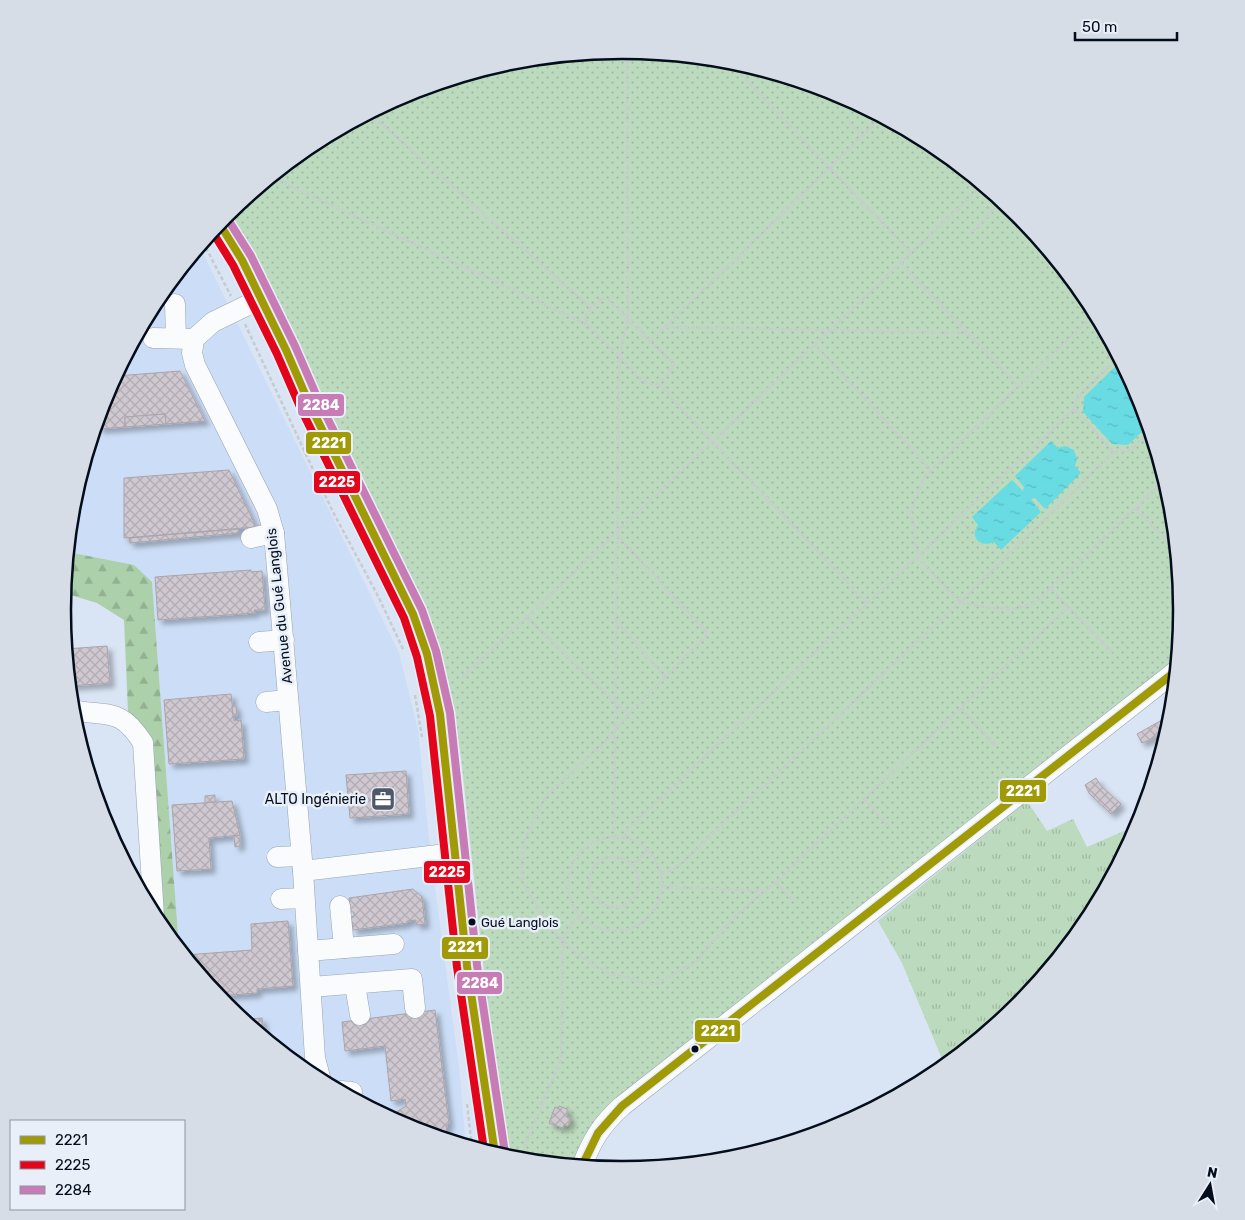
<svg xmlns="http://www.w3.org/2000/svg" width="1245" height="1220" viewBox="0 0 1245 1220" font-family="Rubik,sans-serif">
<style>
.built{fill:#ccdef7}
.grass{fill:url(#grass-tufts)}
.forest{fill:url(#forest-firs)}
.park{fill:url(#park-dots)}
.water{fill:url(#water-ripples)}
.building{fill:url(#building-cross-hatch);stroke:#aaa4ab;filter:url(#shadow)}
.lines{fill:none;stroke-linecap:round;stroke-linejoin:round}
.minor-casing{stroke:#98a3b3;stroke-width:21}
.major-casing{stroke:#98a3b3;stroke-width:26}
.path{stroke:#c8cbcf;stroke-width:2.5;stroke-dasharray:4 2.5;stroke-linecap:butt}
.minor{stroke:#f9fbfd;stroke-width:20}
.major{stroke:#f9fbfd;stroke-width:25}
.bus-1-casing{stroke:#e8eff8;stroke-width:11}
.bus-2-casing{stroke:#e8eff8;stroke-width:11}
.bus-3-casing{stroke:#e8eff8;stroke-width:11}
.bus-1{stroke:#a09a07;stroke-width:8}
.bus-2{stroke:#e3051c;stroke-width:8}
.bus-3{stroke:#c87cb6;stroke-width:8}
.bus-dot{fill:#030d1c;stroke:#e8eff8;stroke-width:2}
.labels{text-anchor:middle;stroke-width:5;stroke-linejoin:round;paint-order:stroke}
.bus-label{font-size:13px;fill:#030d1c;stroke:#e8eff8;text-anchor:start}
.street-label{font-size:14px;fill:#030d1c;stroke:#e8eff8}
.poi-label{font-size:14px;fill:#030d1c;stroke:#e8eff8;text-anchor:end}
.rim{fill:none;stroke:#030d1c;stroke-width:2.5}
.line-badge{stroke:#e8eff8;stroke-width:2}
.badge-label{font-size:14px;text-anchor:middle;font-weight:bold;fill:#fff}
</style>
<defs>
<pattern id="grass-tufts" width="24" height="20" patternUnits="userSpaceOnUse" patternTransform="scale(1.25)"><rect width="24" height="20" fill="#bcdabd"/><path d="M3 7l-1-3M5 7V3M7 7l1-3M15 17l-1-3M17 17v-4M19 17l1-3" fill="none" stroke="#a0baa2"/></pattern>
<pattern id="forest-firs" width="22" height="20" patternUnits="userSpaceOnUse" patternTransform="scale(1.25)"><rect width="22" height="20" fill="#acd0a9"/><path d="M5 1l3.5 6h-7zM16 11l3.5 6h-7z" fill="#92b191"/></pattern>
<pattern id="park-dots" width="8" height="8" patternUnits="userSpaceOnUse" patternTransform="scale(1.25)"><rect width="8" height="8" fill="#bcdabd"/><path d="M2 2h.1M6 6h.1" fill="none" stroke="#a0baa2" stroke-width="1.8" stroke-linecap="round"/></pattern>
<pattern id="water-ripples" width="26" height="14" patternUnits="userSpaceOnUse" patternTransform="scale(1.25)"><rect width="26" height="14" fill="#68dce2"/><path d="M2 4q2-2 4 0t4 0M15 11q2-2 4 0t4 0" fill="none" stroke="#59bcc1"/></pattern>
<pattern id="building-cross-hatch" width="8" height="8" patternUnits="userSpaceOnUse" patternTransform="scale(1.25)"><rect width="8" height="8" fill="#d0c8d0"/><path d="M0 0l8 8M0 8l8-8" fill="none" stroke="#b1abb2"/></pattern>
<filter id="shadow"><feDropShadow dx="4.5" dy="4.5" stdDeviation="2.5" flood-color="#0004"/></filter>
</defs>
<rect width="100%" height="100%" fill="#d9e4f4"/>
<path class="built" d="M200 247 399 653 418 730 431 857 459 1068 466 1145 408 1127 311 1075 226 1006 179 948 152 583 134 565 68 552 73 500 105 395 157 299Z"/>
<path class="grass" d="M1027 801 1047 831 1073 819 1087 847 1140 824 1088 921 1018 1006 945 1066 902 963 878 921Z"/>
<path class="forest" d="M68 552 134 565 152 582 179 948 161 926 148 734 128 712 124 620 97 603 64 593Z"/>
<path class="park" d="M623 50 732 61 837 93 934 145 1019 214 1088 299 1140 396 1172 501 1182 610 1177 663 641 1081 573 1165 504 1157 461 757 438 645 224 217 312 144 408 93 514 61Z"/>
<g class="water">
<path d="M1121 361 1140 396 1149 425 1128 445 1112 444 1083 412 1084 397Z"/>
<path d="M1051 441 1058 448 1065 446 1074 450 1077 459 1075 466 1081 473 1045 509 1035 498 1031 499 1041 512 1001 550 994 542C981 548 969 538 978 525L972 517 1012 480 1023 491 1024 487 1015 476Z"/>
</g>
<g class="building">
<path d="M180 371 205 421 166 424 165 414 125 417V427L99 429 98 420 105 395 116 376Z"/>
<path d="M165 414 166 424 125 427V417Z"/>
<path d="M229 470 256 527 124 538V478Z"/>
<path d="M238 529V533L130 543 129 538Z"/>
<path d="M251 570V572L262 571 265 610H254L255 613 158 620 155 577Z"/>
<path d="M107 646 110 683 70 686 66 649Z"/>
<path d="M231 694 234 721 241 720 244 759 169 764 164 700Z"/>
<path d="M232 706H236L237 716 233 717Z"/>
<path d="M1169 716 1171 720 1168 731 1142 743 1137 734Z"/>
<path d="M406 771 409 814 350 818 346 775Z"/>
<path d="M1096 778 1101 786 1121 804 1111 814 1089 793 1085 785Z"/>
<path d="M215 795V802L205 803V796Z"/>
<path d="M232 801 240 835 209 838 211 869 177 871 172 805Z"/>
<path d="M240 835V846L235 847 234 836Z"/>
<path d="M413 889 422 897 425 924 416 925V920L407 921V923L353 930 351 917 354 916V912H351L349 898Z"/>
<path d="M288 921 293 986 257 989V993L218 996 185 955 252 950 251 924Z"/>
<path d="M435 1010 449 1124 447 1125 445 1139 408 1127 388 1117 406 1106 405 1099 391 1101 385 1046 345 1051 342 1022Z"/>
<path d="M262 1018 263 1025H250V1019Z"/>
<path d="M263 1025 264 1037 251 1026Z"/>
<path d="M559 1106 567 1109V1117L571 1118 568 1126 564 1125 563 1128 549 1123 555 1107 558 1109Z"/>
</g>
<g class="lines">
<defs>
<g id="minor">
<path d="M252 303 213 322 194 339 192 353 195 365 267 509 274 533 303 871 315 1058 321 1081"/>
<path d="M175 304 176 338"/>
<path d="M153 338 194 339"/>
<path d="M251 538 274 533"/>
<path d="M259 642 284 640"/>
<path d="M266 702 288 700"/>
<path d="M72 710C109 717 120 707 143 743L154 916"/>
<path d="M277 857 301 856"/>
<path d="M303 871 455 853"/>
<path d="M281 899 304 898"/>
<path d="M340 906 344 948"/>
<path d="M308 951 394 944"/>
<path d="M355 985 360 1015"/>
<path d="M311 987 412 979 415 1008"/>
<path d="M341 1091 352 1092"/>
<path d="M582 1166C592 1140 601 1125 622 1106L1176 671"/>
</g>
<path id="major" d="M219 223 242 260 286 350 309 403 413 614 427 654 440 714 467 966 495 1154"/>
</defs>
<use href="#minor" class="minor-casing"/>
<use href="#major" class="major-casing"/>
<g class="path">
<path d="M727 60 911 253"/>
<path d="M369 113 591 308"/>
<path d="M848 121 862 136"/>
<path d="M952 159 1090 302"/>
<path d="M271 177 588 325"/>
<path d="M972 232 997 206"/>
<path d="M203 242 231 296"/>
<path d="M901 263 1019 387"/>
<path d="M601 299H608L673 364V368C665 377 658 389 646 383L588 325C581 313 593 306 601 299Z"/>
<path d="M1096 313 925 476 911 511 918 558 960 602 990 608 1015 609 1035 603 1165 480"/>
<path d="M1091 318 1105 331"/>
<path d="M245 324 332 510 378 596 404 651"/>
<path d="M665 327 882 117"/>
<path d="M651 341 665 327 967 333"/>
<path d="M815 345 931 470"/>
<path d="M1119 356 1077 398 1074 409 1114 452 1129 451 1150 431"/>
<path d="M658 384 868 604"/>
<path d="M1136 508 1177 551"/>
<path d="M616 534 708 634 628 715 527 617 980 188"/>
<path d="M1051 589 1114 654"/>
<path d="M616 621 665 677"/>
<path d="M462 677 527 617"/>
<path d="M415 695 422 737"/>
<path d="M961 708 995 745"/>
<path d="M628 715 600 747 546 796 524 841 521 879 549 927 576 953 608 973 654 985 697 961 735 916 776 882 1068 607"/>
<path d="M864 799 889 827"/>
<circle cx="615" cy="884" r="47"/>
<path d="M614 837 619 357 628 319 627 50"/>
<path d="M624 837 628 829 1074 409"/>
<circle cx="614" cy="882" r="25"/>
<path d="M631 866 649 850"/>
<path d="M661 873 675 869 960 602 1114 452"/>
<path d="M776 882 793 901"/>
<path d="M663 887 766 891"/>
<path d="M467 1104 472 1147"/>
<path d="M523 1160 522 1153 561 1060 563 940 571 925 580 914"/>
</g>
<use href="#minor" class="minor"/>
<use href="#major" class="major"/>
<defs>
<g id="bus-1">
<path d="M219 223 242 260 286 350 309 403 413 614 427 654 440 714 467 966 495 1154"/>
<path d="M582 1166 598 1133 622 1106 1176 671"/>
</g>
<path id="bus-2" d="M212 231 233 265 277 354 300 407 404 618 417 657 430 716 457 967 484 1150"/>
<path id="bus-3" d="M227 218 251 256 295 346 318 399 422 610 436 651 450 713 477 965 505 1153"/>
</defs>
<use href="#bus-1" class="bus-1-casing"/>
<use href="#bus-2" class="bus-2-casing"/>
<use href="#bus-3" class="bus-3-casing"/>
<use href="#bus-1" class="bus-1"/>
<use href="#bus-2" class="bus-2"/>
<use href="#bus-3" class="bus-3"/>
</g>
<defs>
<symbol id="office-square" viewBox="-11 -11 22 22"><rect x="-9" y="-9" width="18" height="18" rx="4" fill="#4e5868" stroke="#e8eff8"/><path d="M-6-3h4V-5.5h4V-3h4V5H-6ZM-1-4.5V-3h2v-1.5ZM-6 0V1H6V0Z" fill="#fff"/></symbol>
</defs>
<g fill-rule="evenodd">
<use href="#office-square" x="369" y="785" width="28" height="28"/>
</g>
<g class="bus-dot">
<circle cx="472" cy="922" r="4.5"/>
<circle cx="695" cy="1049" r="4.5"/>
</g>
<g class="labels">
<g class="bus-label">
<text x="481" y="927">Gué Langlois</text>
</g>
<g class="street-label">
<text transform="translate(279 606) rotate(-96)" y="5">Avenue du Gué Langlois</text>
</g>
<g class="poi-label">
<text x="366" y="804">ALTO Ingénierie</text>
</g>
</g>
<path d="M0 0H1245V1220H0ZM71 610a551 551 0 1 1 1102 0a551 551 0 1 1-1102 0Z" fill="#d6dde6" fill-rule="evenodd"/>
<path class="rim" d="M71 610a551 551 0 1 1 1102 0a551 551 0 1 1-1102 0Z"/>
<g class="line-badge">
<rect x="297" y="393" width="48" height="24" rx="5" fill="#c87cb6"/>
<rect x="305" y="431" width="47" height="24" rx="5" fill="#a09a07"/>
<rect x="313" y="470" width="48" height="24" rx="5" fill="#e3051c"/>
<rect x="999" y="779" width="48" height="24" rx="5" fill="#a09a07"/>
<rect x="423" y="860" width="48" height="24" rx="5" fill="#e3051c"/>
<rect x="441" y="936" width="48" height="24" rx="5" fill="#a09a07"/>
<rect x="456" y="971" width="47" height="24" rx="5" fill="#c87cb6"/>
<rect x="694" y="1019" width="47" height="24" rx="5" fill="#a09a07"/>
</g>
<g class="badge-label">
<text x="321" y="410">2284</text>
<text x="329" y="448">2221</text>
<text x="337" y="487">2225</text>
<text x="1023" y="796">2221</text>
<text x="447" y="877">2225</text>
<text x="465" y="952">2221</text>
<text x="480" y="988">2284</text>
<text x="718" y="1036">2221</text>
</g>
<rect x="10" y="1120" width="175" height="90" fill="#e8eff8" stroke="#8c95a0"/>
<rect x="20" y="1136" width="25" height="8" fill="#a09a07" stroke="#8c95a0"/>
<text x="55" y="1145" font-size="15" fill="#030d1c">2221</text>
<rect x="20" y="1161" width="25" height="8" fill="#e3051c" stroke="#8c95a0"/>
<text x="55" y="1170" font-size="15" fill="#030d1c">2225</text>
<rect x="20" y="1186" width="25" height="8" fill="#c87cb6" stroke="#8c95a0"/>
<text x="55" y="1195" font-size="15" fill="#030d1c">2284</text>
<g transform="translate(1210 1185) rotate(11)" stroke="#e8eff8" stroke-width="4" paint-order="stroke">
<path d="M0-4L9 19L0 12L-9 19Z" fill="#030d1c"/>
<text y="-8" font-size="14" font-weight="bold" text-anchor="middle" fill="#030d1c">N</text>
</g>
<path d="M1075 32v8h102v-8" fill="none" stroke="#030d1c" stroke-width="2.5"/>
<text x="1082" y="32" font-size="15" fill="#030d1c" stroke="#e8eff8" stroke-width="4" paint-order="stroke">50 m</text>
</svg>
